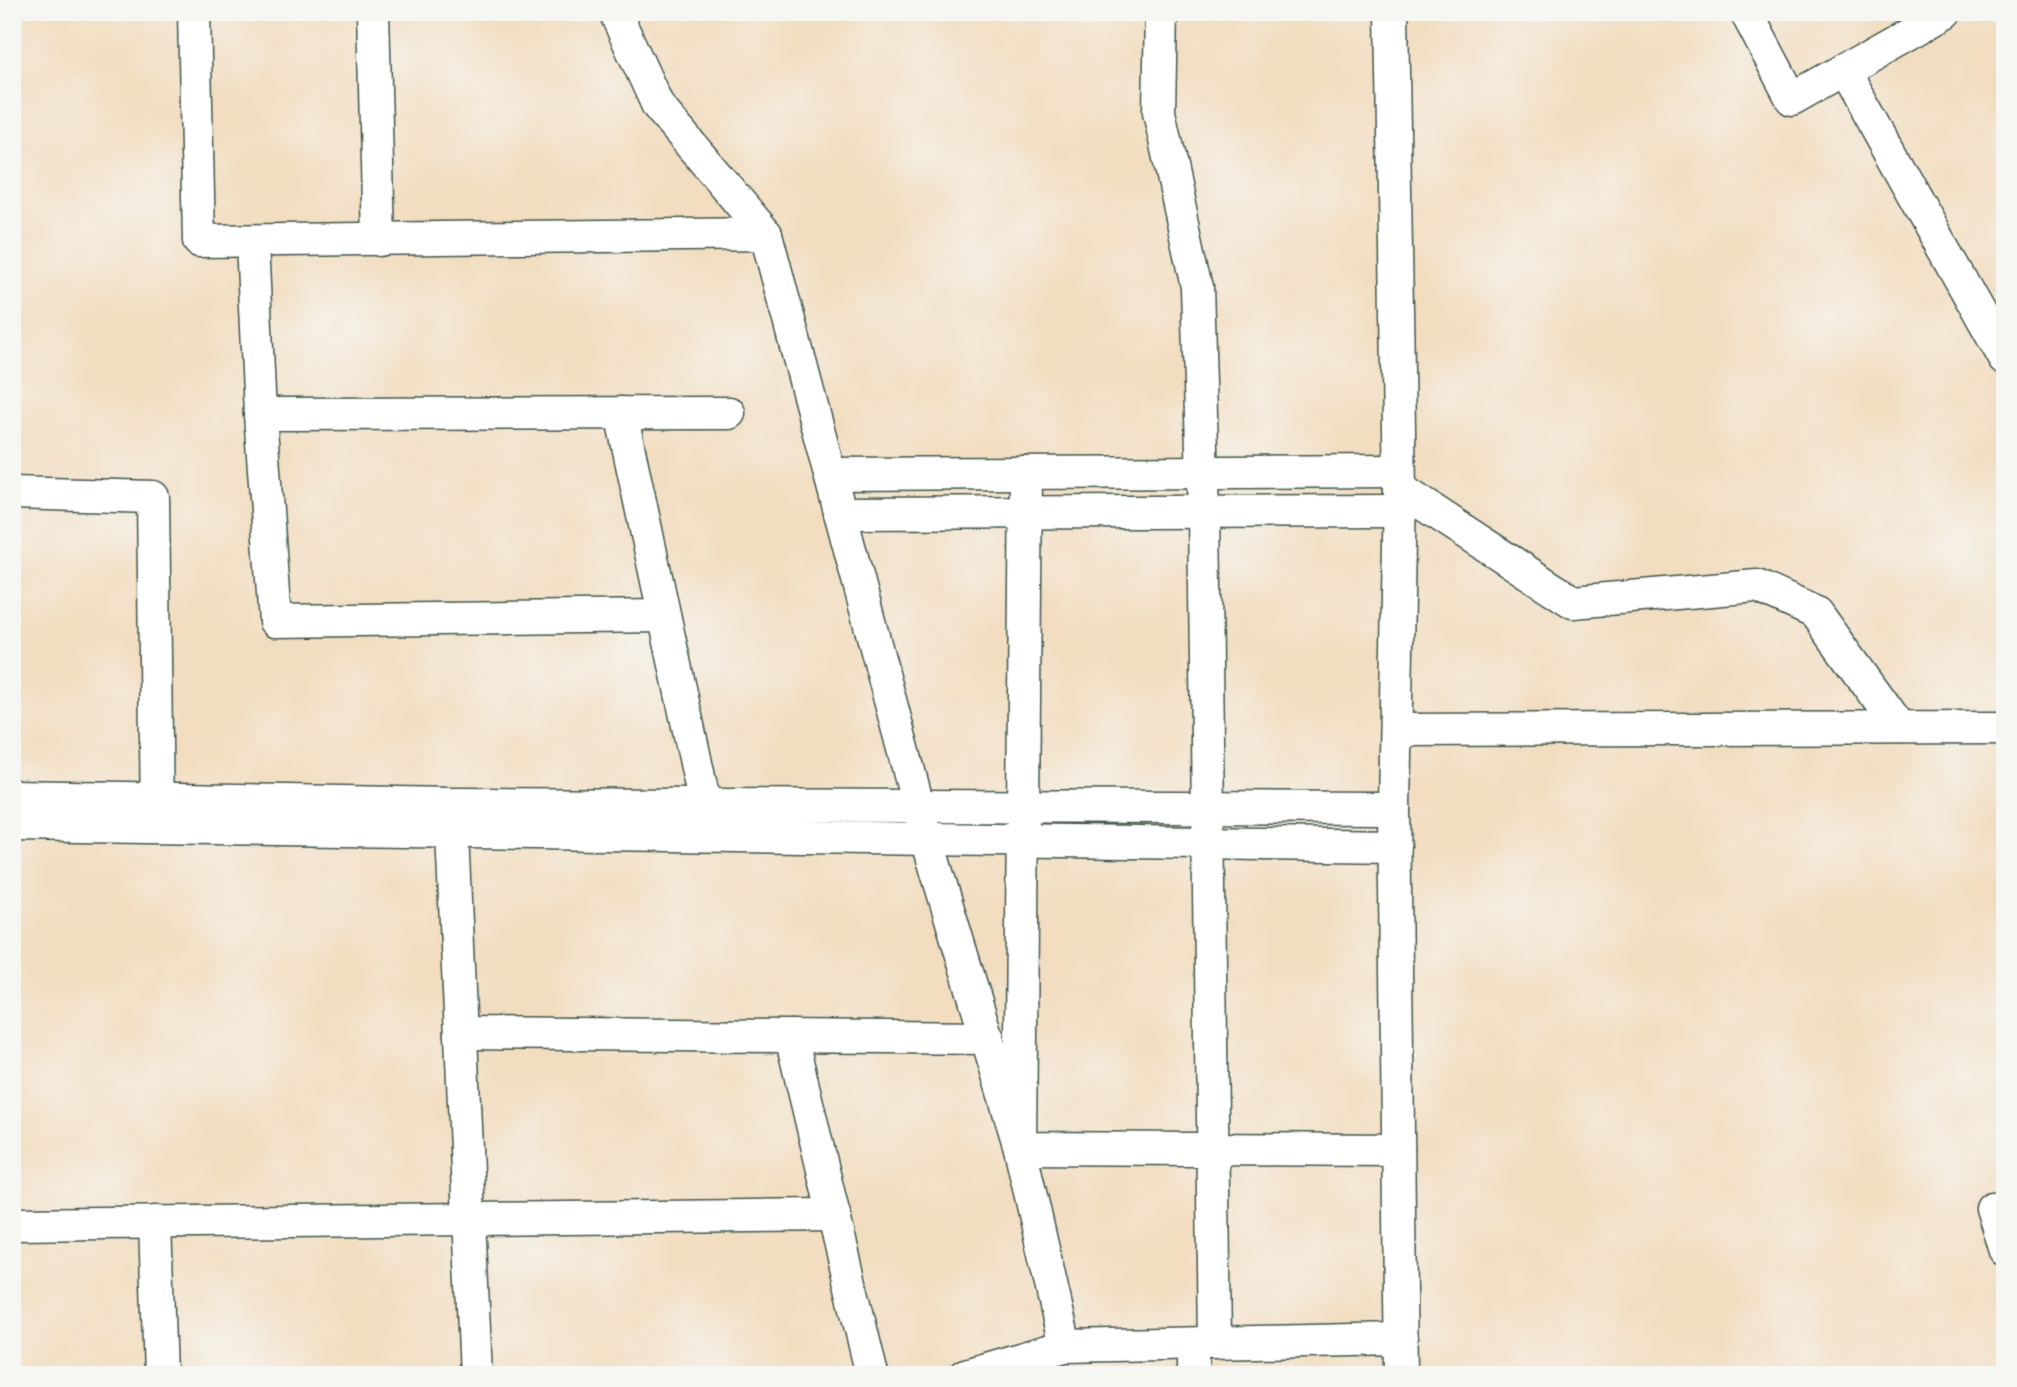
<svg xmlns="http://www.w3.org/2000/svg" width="2017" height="1387" viewBox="0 0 2017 1387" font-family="'Architects Daughter',sans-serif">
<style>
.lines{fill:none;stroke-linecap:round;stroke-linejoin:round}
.street-casing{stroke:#3f5549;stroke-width:35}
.street{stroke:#fff;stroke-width:32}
</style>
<rect width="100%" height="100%" fill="#f6f6f2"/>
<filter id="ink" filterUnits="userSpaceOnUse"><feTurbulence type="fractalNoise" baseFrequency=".0143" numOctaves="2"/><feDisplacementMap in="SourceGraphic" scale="14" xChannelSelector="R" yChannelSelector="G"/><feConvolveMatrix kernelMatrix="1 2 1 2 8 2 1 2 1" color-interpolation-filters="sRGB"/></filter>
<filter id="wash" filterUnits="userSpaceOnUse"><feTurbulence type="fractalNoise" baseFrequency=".00686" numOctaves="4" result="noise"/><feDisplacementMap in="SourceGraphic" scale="28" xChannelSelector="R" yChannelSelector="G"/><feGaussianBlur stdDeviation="1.57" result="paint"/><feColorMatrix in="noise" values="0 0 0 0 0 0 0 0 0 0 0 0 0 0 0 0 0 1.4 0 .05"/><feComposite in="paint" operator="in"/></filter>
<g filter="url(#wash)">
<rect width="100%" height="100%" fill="#f2ddc0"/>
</g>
<g filter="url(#ink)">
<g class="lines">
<defs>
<g id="street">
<path d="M194 12 199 241 766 234 927 839 1020 1148 1065 1346"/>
<path d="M373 12 379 240"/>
<path d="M615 12 658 106 766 234"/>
<path d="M1161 12 1159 112 1197 287 1204 512 1215 1343"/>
<path d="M1392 12 1400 489 1394 808 1401 1375"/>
<path d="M1746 12 1792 99 1946 12"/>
<path d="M1843 70 2005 359"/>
<path d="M252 242 260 414 729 413"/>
<path d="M621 413 705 805 706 823"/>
<path d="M260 414 275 621 664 616"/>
<path d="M1026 473 1020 1148 1398 1150"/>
<path d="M830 474 1399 471"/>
<path d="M1400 489 1573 602 1757 586 1816 613 1899 728"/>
<path d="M12 493 153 497 157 820"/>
<path d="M840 513 1400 511"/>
<path d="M1396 730 2005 728"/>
<path d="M12 796 451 804 1394 808"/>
<path d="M451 810 476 1375"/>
<path d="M12 825 1395 846"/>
<path d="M461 1033 988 1038"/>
<path d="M791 1036 872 1375"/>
<path d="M1992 1208 2005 1250"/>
<path d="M155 1222 160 1375"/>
<path d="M12 1224 834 1215"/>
<path d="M965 1375 1065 1346 1401 1339"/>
<path d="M1193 1375V1344"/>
</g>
</defs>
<use href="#street" class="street-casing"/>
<use href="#street" class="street"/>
</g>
</g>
<rect width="2017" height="1387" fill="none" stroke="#f6f6f2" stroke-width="42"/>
</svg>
